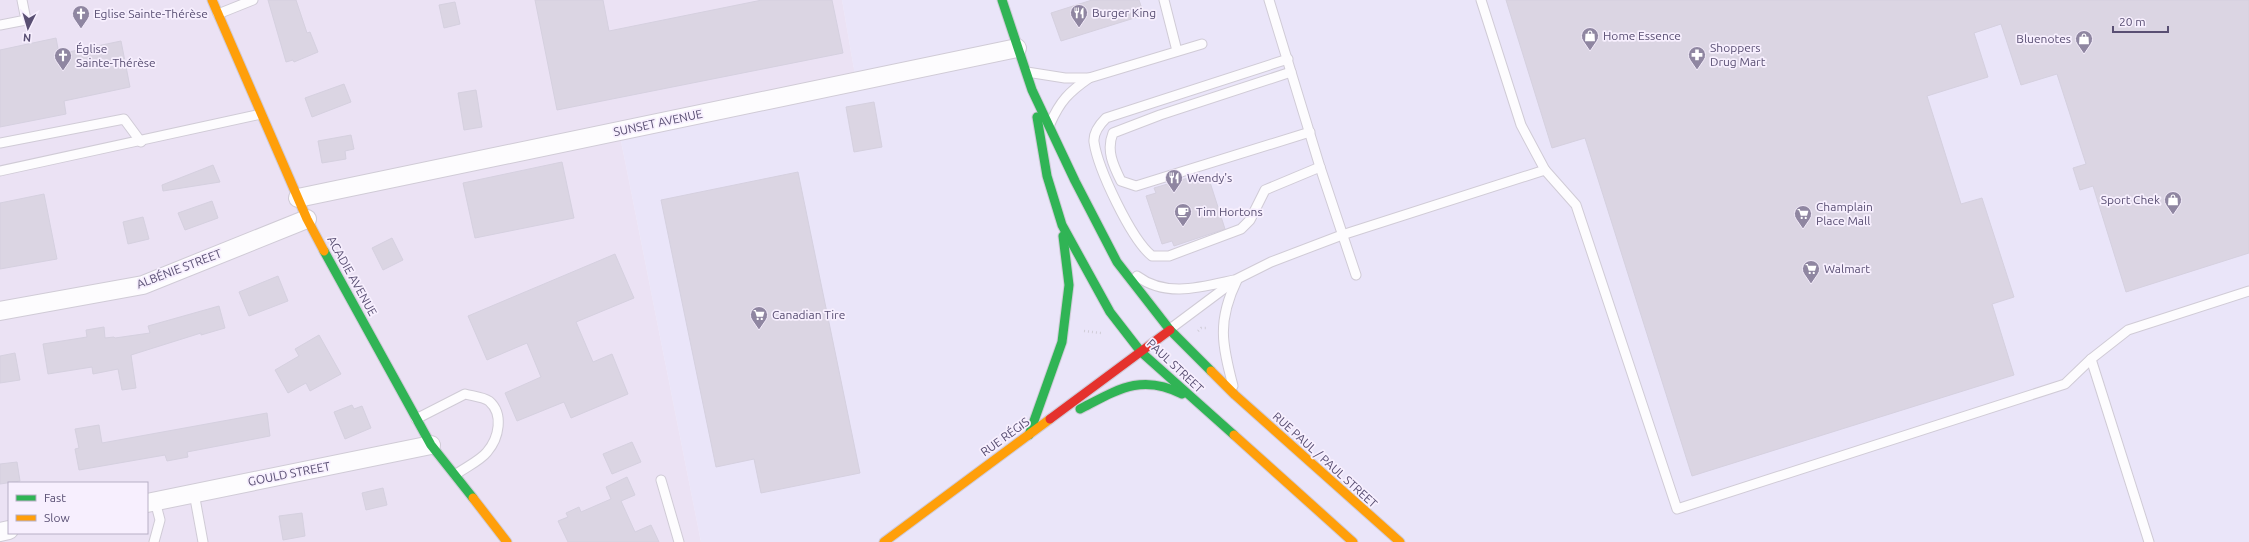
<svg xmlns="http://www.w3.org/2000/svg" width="2249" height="542" viewBox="0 0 2249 542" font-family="Ubuntu,sans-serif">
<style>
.residential{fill:#ebe2f4;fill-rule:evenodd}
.commercial{fill:#eae5f9}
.building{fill:#dbd5e3;stroke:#d5d0df}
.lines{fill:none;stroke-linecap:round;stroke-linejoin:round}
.lane-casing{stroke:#d0cbd6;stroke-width:11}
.street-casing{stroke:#d0cbd6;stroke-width:20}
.fast-casing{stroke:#d0cbd8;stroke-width:11}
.slow-casing{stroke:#d0cbd8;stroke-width:11}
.jam-casing{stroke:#d0cbd8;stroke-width:11}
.path{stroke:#d0ccd7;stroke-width:2.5;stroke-dasharray:1 3;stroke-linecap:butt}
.lane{stroke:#fdfcfe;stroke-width:9}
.street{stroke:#fdfcfe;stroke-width:18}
.fast{stroke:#30b455;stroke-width:9}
.slow{stroke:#ff9f0a;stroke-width:9}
.jam{stroke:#e5322d;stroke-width:9}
.labels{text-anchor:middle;stroke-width:3.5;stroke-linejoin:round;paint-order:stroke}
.poi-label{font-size:12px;fill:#594f73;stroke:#f7effe;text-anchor:start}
.street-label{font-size:12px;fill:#594f73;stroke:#f7effe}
</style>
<rect width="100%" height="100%" fill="#f2edf7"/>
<path class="residential" d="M0 0H842L856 81 619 131 701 542H0ZM9 483H147V533H9Z"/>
<path class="commercial" d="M842 0H2249V542H701L619 131 856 81Z"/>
<g class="building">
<path d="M268 0H296L307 33 310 32 318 52 294 62 293 60 286 62Z"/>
<path d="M535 0H603L609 31 762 0H832L843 53 557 110Z"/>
<path d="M1092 0H1139L1144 15 1061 41 1051 13Z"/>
<path d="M1506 0H2249V253L2126 292 2093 186 2080 190 2073 168 2086 164 2057 74 2021 85 2001 24 1974 33 1988 77 1927 96 1961 204 1982 198 2014 297 1992 304 2014 375 1692 476 1585 138 1552 148Z"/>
<path d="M455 2 460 24 444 28 439 5Z"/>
<path d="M56 38 59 54 121 41 130 87 64 101 66 114 0 127V50Z"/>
<path d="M344 84 351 102 312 117 305 98Z"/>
<path d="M476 90 482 127 464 130 458 93Z"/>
<path d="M874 102 882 147 854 152 846 107Z"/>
<path d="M351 135 354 149 345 151 346 159 322 163 318 141Z"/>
<path d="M562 162 574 218 475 238 463 183Z"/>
<path d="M213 165 220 182 163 191 162 185Z"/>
<path d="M798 172 860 473 761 493 754 459 716 467 661 200Z"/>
<path d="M1198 175 1199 179 1208 176 1225 229 1174 246 1172 241 1162 244 1146 196 1156 193 1154 188Z"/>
<path d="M44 194 57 259 0 269V203Z"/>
<path d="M212 201 218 218 185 230 178 213Z"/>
<path d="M143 217 149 239 128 244 123 222Z"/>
<path d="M392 238 403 260 383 270 372 248Z"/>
<path d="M615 254 634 298 576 322 593 362 612 354 628 394 571 418 564 402 517 421 505 393 541 377 527 343 487 360 468 316Z"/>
<path d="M278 276 288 301 249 316 239 292Z"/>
<path d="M219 306 225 328 201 335V333L131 355 136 388 122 390 118 369 93 374 92 367 48 374 43 344 87 337 86 330 104 327 105 338 114 337 115 338 150 333 148 326Z"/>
<path d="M319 335 341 374 310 391 306 383 288 393 275 370 299 356 295 349Z"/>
<path d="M15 353 20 380 0 383V356Z"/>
<path d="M352 405 354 409 362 406 371 428 345 439 334 412Z"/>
<path d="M267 413 270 436 187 452 188 457 167 461 165 455 79 470 75 449 79 448 75 429 99 425 102 443Z"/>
<path d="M632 442 641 462 612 474 603 454Z"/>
<path d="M17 462 20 481 0 484V464Z"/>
<path d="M627 477 635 495 621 501 635 532 651 525 659 542H568L558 521 568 517 566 513 579 507 581 512 611 499 606 487Z"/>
<path d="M383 488 387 505 366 510 362 493Z"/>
<path d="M302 513 305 536 283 540 279 516Z"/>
</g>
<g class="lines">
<defs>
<g id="lane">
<path d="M1164 0 1177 51"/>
<path d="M1269 0 1320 167 1356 275"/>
<path d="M1481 0 1521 125 1545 170 1576 205 1677 509 2065 384 2091 359 2128 330 2249 291"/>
<path d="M218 14 253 0"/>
<path d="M0 25 26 20 22 0"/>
<path d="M1288 59 1106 118C1100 124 1093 132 1094 142 1098 169 1131 239 1152 256H1169L1241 229 1250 220 1265 190 1320 167"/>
<path d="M1027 72 1065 78H1089L1202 44"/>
<path d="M1291 72 1160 115 1113 133C1106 150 1113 165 1121 181L1136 186 1310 132"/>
<path d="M1050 124C1060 101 1069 92 1089 78"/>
<path d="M0 143 124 119 141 142"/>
<path d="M0 171 261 114"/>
<path d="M1137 276C1166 298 1202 287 1234 280"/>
<path d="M1170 329 1237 279 1271 262 1342 235 1545 170"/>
<path d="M2091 359 2149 542"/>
<path d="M1233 386C1222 344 1217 321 1237 280"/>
<path d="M416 419 465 394C472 396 483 397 489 401 504 414 499 438 487 452 480 461 464 468 455 475"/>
<path d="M661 480 679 542"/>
<path d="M194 493 203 542"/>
<path d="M154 542 160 520 155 501"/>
</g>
<g id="street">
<path d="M298 198 1017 48"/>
<path d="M0 311 143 285 307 219"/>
<path d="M147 503 431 445"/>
<path d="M0 532 9 530"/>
</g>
<g id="fast">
<path d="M1002 0 1032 90 1075 181 1117 262 1170 330 1211 371"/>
<path d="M1037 117 1047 176 1062 225 1110 312 1141 352 1234 435"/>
<path d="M324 251 431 445 473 498"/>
<path d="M1080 409C1117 390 1141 373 1182 394"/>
<path d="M1029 435 1062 342 1069 285 1063 236"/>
</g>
<g id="slow">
<path d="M212 0 307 219 324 251"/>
<path d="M1211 371 1235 395 1400 542"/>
<path d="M1234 435 1353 542"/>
<path d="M473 498 507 542"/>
<path d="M884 542 1050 419"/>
</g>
<path id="jam" d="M1050 419 1170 330"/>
</defs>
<use href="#lane" class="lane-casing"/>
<use href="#street" class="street-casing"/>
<use href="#fast" class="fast-casing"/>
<use href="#slow" class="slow-casing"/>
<use href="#jam" class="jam-casing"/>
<g class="path">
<path d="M1084 331 1101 333"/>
<path d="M1198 331 1201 328H1206"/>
</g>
<use href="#lane" class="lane"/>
<use href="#street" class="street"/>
<use href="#fast" class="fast"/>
<use href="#slow" class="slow"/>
<use href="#jam" class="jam"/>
</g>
<defs>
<symbol id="restaurant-pin" viewBox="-11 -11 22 30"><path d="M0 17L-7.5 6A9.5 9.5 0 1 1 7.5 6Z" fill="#8f86a1" stroke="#f7effe"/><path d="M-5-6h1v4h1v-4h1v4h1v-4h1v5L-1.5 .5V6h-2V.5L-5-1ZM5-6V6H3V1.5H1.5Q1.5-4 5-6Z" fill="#fff"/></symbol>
<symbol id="church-pin" viewBox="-11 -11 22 30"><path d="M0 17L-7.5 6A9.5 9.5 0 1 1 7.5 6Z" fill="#8f86a1" stroke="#f7effe"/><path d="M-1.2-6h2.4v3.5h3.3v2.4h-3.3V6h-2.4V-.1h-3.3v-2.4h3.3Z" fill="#fff"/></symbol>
<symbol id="shop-pin" viewBox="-11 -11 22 30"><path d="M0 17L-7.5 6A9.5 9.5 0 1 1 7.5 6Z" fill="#8f86a1" stroke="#f7effe"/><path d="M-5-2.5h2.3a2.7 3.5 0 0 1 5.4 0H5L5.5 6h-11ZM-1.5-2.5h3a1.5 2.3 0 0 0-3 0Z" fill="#fff"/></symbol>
<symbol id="pharmacy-pin" viewBox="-11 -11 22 30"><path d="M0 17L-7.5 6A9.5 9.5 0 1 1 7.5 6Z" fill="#8f86a1" stroke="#f7effe"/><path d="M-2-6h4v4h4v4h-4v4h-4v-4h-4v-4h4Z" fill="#fff"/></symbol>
<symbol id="cafe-pin" viewBox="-11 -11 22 30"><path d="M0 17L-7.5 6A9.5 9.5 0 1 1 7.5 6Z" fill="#8f86a1" stroke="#f7effe"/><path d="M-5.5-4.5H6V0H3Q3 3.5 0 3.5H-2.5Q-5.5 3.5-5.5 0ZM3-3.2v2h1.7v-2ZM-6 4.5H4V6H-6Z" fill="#fff"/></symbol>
<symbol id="supermarket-pin" viewBox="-11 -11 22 30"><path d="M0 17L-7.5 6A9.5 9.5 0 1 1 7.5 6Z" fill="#8f86a1" stroke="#f7effe"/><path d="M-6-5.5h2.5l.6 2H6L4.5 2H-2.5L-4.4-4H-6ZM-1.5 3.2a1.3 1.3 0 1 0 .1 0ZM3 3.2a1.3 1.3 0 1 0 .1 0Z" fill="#fff"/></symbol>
</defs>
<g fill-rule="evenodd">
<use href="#restaurant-pin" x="1069" y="3" width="20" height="27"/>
<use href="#church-pin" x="71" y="4" width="20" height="27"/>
<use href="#shop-pin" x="1580" y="26" width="20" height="27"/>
<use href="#shop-pin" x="2074" y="29" width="20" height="27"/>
<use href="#pharmacy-pin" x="1687" y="45" width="20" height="27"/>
<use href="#church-pin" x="53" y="46" width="20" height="27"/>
<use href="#restaurant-pin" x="1164" y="168" width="20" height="27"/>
<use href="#shop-pin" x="2163" y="190" width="20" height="27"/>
<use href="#cafe-pin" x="1173" y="202" width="20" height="27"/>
<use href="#supermarket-pin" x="1793" y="204" width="20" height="27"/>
<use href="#supermarket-pin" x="1801" y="259" width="20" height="27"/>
<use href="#supermarket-pin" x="749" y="305" width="20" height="27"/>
</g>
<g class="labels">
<g class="poi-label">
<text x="1092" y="17">Burger King</text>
<text x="94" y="18">Eglise Sainte-Thérèse</text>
<text x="1603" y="40">Home Essence</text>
<text x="2071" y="43" text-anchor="end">Bluenotes</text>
<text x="1710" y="52">Shoppers<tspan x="1710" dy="14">Drug Mart</tspan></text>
<text x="76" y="53">Église<tspan x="76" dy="14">Sainte-Thérèse</tspan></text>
<text x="1187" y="182">Wendy's</text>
<text x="2160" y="204" text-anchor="end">Sport Chek</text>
<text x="1816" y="211">Champlain<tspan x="1816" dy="14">Place Mall</tspan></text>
<text x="1196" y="216">Tim Hortons</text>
<text x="1824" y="273">Walmart</text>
<text x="772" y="319">Canadian Tire</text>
</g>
<g class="street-label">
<text transform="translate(658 123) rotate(-12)" y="4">SUNSET AVENUE</text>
<text transform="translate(179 269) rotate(-21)" y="4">ALBÉNIE STREET</text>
<text transform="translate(352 276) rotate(61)" y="4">ACADIE AVENUE</text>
<text transform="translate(1175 366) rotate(43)" y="4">PAUL STREET</text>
<text transform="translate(1005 437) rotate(-36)" y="4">RUE RÉGIS</text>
<text transform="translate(1325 460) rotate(42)" y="4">RUE PAUL / PAUL STREET</text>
<text transform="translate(289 474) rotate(-11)" y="4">GOULD STREET</text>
</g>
</g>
<rect x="8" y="482" width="140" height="52" fill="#f7effe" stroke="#b8afc6"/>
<rect x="16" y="495" width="20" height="6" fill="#30b455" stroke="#b8afc6"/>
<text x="44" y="502" font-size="12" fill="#594f73">Fast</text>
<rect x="16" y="515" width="20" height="6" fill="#ff9f0a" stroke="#b8afc6"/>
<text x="44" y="522" font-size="12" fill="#594f73">Slow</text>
<g transform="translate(28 28) rotate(185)" stroke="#f7effe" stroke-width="3" paint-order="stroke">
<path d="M0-3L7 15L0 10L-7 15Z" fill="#594f73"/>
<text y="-6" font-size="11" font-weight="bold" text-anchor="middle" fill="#594f73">N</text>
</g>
<path d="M2113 26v6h55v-6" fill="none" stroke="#594f73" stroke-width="2"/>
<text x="2119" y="26" font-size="12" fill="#594f73" stroke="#f7effe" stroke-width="3" paint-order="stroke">20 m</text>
</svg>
